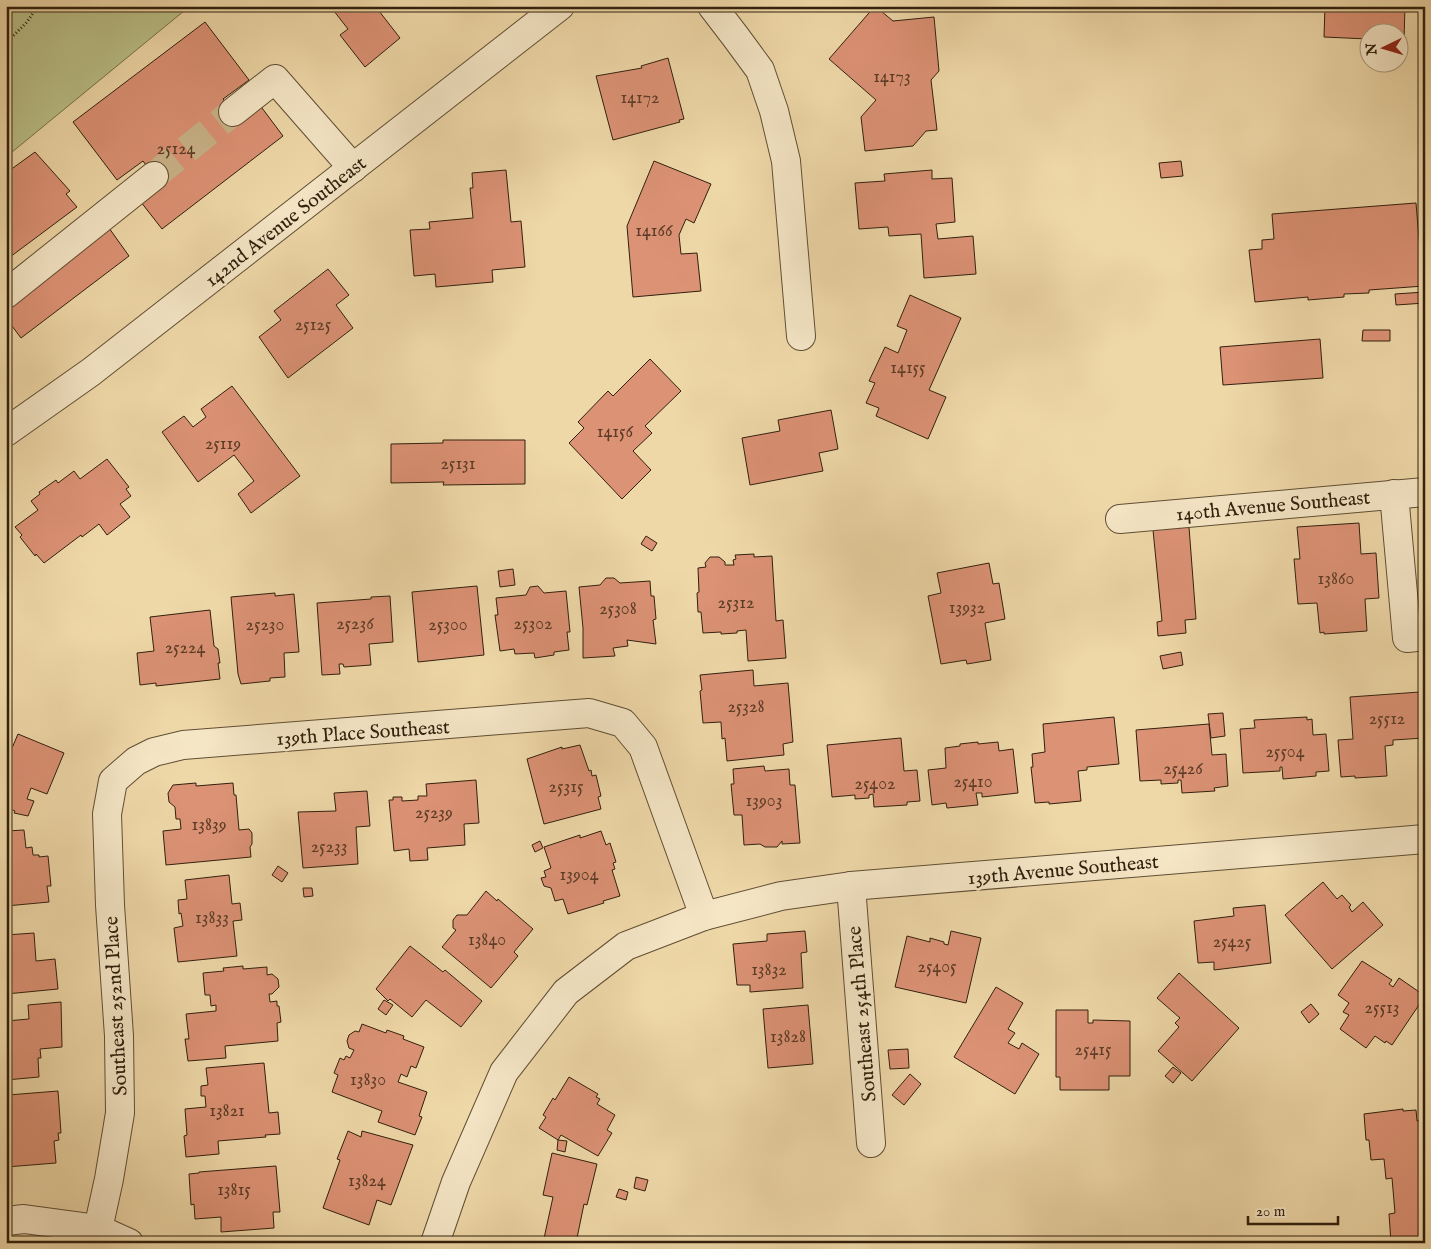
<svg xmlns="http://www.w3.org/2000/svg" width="1431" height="1249" viewBox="0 0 1431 1249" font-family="'IM FELL English',serif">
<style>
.green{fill:#babf87;stroke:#76704a}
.building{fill:#dc9275;stroke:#31200d}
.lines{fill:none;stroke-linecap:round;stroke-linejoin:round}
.minor-tunnel{stroke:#c9b389;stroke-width:28;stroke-dasharray:28 14;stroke-linecap:butt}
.minor-casing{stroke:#604e34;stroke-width:30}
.path{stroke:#31200d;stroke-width:3;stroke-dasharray:1 2.5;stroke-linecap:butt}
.minor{stroke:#f5e6c6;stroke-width:28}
.labels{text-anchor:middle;stroke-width:5;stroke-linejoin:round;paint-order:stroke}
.number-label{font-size:18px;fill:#5c3c27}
.street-label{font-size:20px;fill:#31200d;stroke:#f5e6c6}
</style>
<rect width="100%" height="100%" fill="#efd8a8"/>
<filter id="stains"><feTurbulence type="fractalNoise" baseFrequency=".004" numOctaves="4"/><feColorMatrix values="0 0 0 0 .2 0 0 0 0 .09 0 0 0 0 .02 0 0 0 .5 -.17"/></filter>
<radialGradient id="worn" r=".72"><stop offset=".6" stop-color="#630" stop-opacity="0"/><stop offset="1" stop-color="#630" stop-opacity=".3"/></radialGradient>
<path class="green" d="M6 6H190L6 157Z"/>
<g class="building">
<path d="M330 6H386L382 10 379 7V11L400 38 365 67 340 35 348 29Z"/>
<path d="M875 6 893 21 934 17 939 71 931 80 937 130 926 131 913 146 865 151 861 117 876 100 829 59Z"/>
<path d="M1325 6H1405L1404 40H1398V32H1368V39L1324 37Z"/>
<path d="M205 22 249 80 223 99 239 120 259 104 283 136 162 229 137 197 158 182 143 161 117 180 73 122Z"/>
<path d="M668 58 684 119 679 120 680 122 613 140 596 76 642 68 641 66Z"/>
<path d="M35 152 70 191 66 194 77 207 6 260V173Z"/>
<path d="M654 161 711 184 694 223 686 219 679 235 681 254 697 253 701 291 633 297 627 226Z"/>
<path d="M1181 161 1183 176 1161 178 1159 163Z"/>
<path d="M506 170 511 222 521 221 525 267 492 270 493 282 436 287 435 274 414 276 410 230 430 229 429 222 473 218 470 188H473L472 173Z"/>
<path d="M932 170V179L952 178 955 222 936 224 938 239 973 236 976 274 924 278 921 234 889 236 888 227 859 229 855 183 885 181 884 174Z"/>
<path d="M1416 203 1420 251H1425V266L1422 267 1424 286 1369 290V293L1344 294V297L1308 300V297L1255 302 1249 250 1262 249V240L1274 239 1272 214Z"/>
<path d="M109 228 129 256 21 338 6 318V305Z"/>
<path d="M328 269 349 295 336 305 353 328 288 378 259 337 281 320 274 311Z"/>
<path d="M1425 292V303L1396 305 1395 294Z"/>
<path d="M910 295 961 318 929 390 946 397 928 439 876 416 879 408 866 403 875 383 869 381 885 347 898 353 907 330 897 326Z"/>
<path d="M1363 330H1390V341H1362Z"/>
<path d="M1320 339 1323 378 1223 385 1220 347Z"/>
<path d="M650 359 681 391 645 426 652 433 633 451 651 470 622 499 569 443 584 428 578 422 608 391 613 396Z"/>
<path d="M232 386 300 476 251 513 238 494 254 481 234 455 198 482 162 432 184 416 193 427 206 417 201 409Z"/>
<path d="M831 410 838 449 819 453 823 471 750 485 742 438 780 431 778 420Z"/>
<path d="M443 440H525V484L443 485 444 482 391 483V444L443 443Z"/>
<path d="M107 459 129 487 126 489 131 496 120 504 130 517 107 535 99 524 82 537 81 535 44 563 36 554 35 556 20 537 22 535 15 527 38 510 31 501 40 494 39 492 56 480 58 483 74 471 80 479Z"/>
<path d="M1359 523 1361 554 1376 553 1379 598 1365 599 1367 631 1324 634V632L1320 633 1317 603 1298 604 1294 559H1300L1297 527Z"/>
<path d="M1189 527 1196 619 1185 620 1186 633 1158 636 1157 622 1162 621 1153 530Z"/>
<path d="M646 536 657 543 652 551 641 544Z"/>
<path d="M754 554V557L772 556 776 621 783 620 786 658 748 661 746 630 737 631V633L721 634V632L703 633 701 612H698L697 593 699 592 698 568 706 567 705 563 710 557H719L725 562V565H734L733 560 736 559 735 555Z"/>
<path d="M989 563 993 584 999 583 1005 619 985 623 991 660 967 664 966 660 941 664 928 596 941 593 937 573Z"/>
<path d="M513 569 515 585 500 587 498 571Z"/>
<path d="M606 578H614L620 583 650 581 651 596H654L656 619 653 620 656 644 627 640 628 646 613 648 615 656 583 658V628L579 587 600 585Z"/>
<path d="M477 586 484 655 418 662 412 592Z"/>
<path d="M538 586 544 593 566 591 570 632H567L569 650 554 652V655L535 658 534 653 515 654 514 649 500 651 495 615H498L496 598 526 595 530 587Z"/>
<path d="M275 593V596L294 594 299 652 284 653 285 677 270 678V681L241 684 238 674 231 597Z"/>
<path d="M390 596 393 642 369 644 371 665 344 667 343 664H339L340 674 322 675 317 603 371 599V597Z"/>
<path d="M210 610 214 646 218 649 220 663H218L220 679 156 686V683L140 685 137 653 154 651 150 617Z"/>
<path d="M1181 652 1183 665 1163 669 1160 656Z"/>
<path d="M753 670 754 686 788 683 793 742 783 744 784 755 727 761 725 738 722 739 721 722 703 723 700 691 702 690 700 675Z"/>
<path d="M1420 692 1424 738 1393 740V745L1385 746 1387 776 1355 778V776L1341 777 1338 740 1353 739 1350 697Z"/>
<path d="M1223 713 1225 736 1211 738 1208 714Z"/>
<path d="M1114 717 1119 764 1087 767V770L1078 771 1081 801 1049 804V802L1035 803 1031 767H1033L1032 754 1045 752 1043 724Z"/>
<path d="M1307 717V720L1312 719 1313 735 1326 734 1329 771 1316 772V776L1283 779 1282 767H1280V771L1243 773 1240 729 1255 728 1254 720Z"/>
<path d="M1209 724 1212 755 1226 754 1228 786 1214 788 1215 791 1182 793 1181 780H1178V783L1161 784V780L1140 781 1136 730Z"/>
<path d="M18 734 64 753 47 794 31 788 27 799 34 801 28 816 14 813 15 811 6 807V746L12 748Z"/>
<path d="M901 738 904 771 917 770 920 801 907 802V805L874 807 873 794 869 795V798L855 799V795L832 797 827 745Z"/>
<path d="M978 742V744L998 742 999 751 1013 749 1018 793 982 797V793H976L978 805 947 808 946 803 932 805 928 770 946 768 945 748 960 746V744Z"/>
<path d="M580 745 589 771 591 770 592 776 596 775 601 796 598 797 601 809 544 824 527 759 562 747V749Z"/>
<path d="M764 766 765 771 789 769 790 785H795L800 843 782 844V841L777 847H765L760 844 744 845 742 815H734L731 784H734L733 769Z"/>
<path d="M476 780 479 823 464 824 465 845 427 848 428 860 410 861 409 849 394 851 389 800H393V797H402V801L418 800V796H427L426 784Z"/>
<path d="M196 783V786L233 783 234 795H236L239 830 249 829 252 833V844L250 847 251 857 166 865 163 831 181 829 180 819H176L175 807 169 802 168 793 173 785Z"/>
<path d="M367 791 370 826 356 827 358 864 303 868 298 812 336 811 334 793Z"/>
<path d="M24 830 26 848 32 847 33 855H39V857L48 856 51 886H47L49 902 6 906V831Z"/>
<path d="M601 831 606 845 610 843 616 862 613 863 615 869 612 870 620 896 603 901 604 903 568 914 563 899 555 901 551 888 544 886 541 878 546 877 544 871 551 868 544 847 580 835V838Z"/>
<path d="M540 841 543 848 535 852 532 845Z"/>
<path d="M278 866 288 873 282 882 272 875Z"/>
<path d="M229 875 232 904 240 903 242 920 233 921 237 956 178 962 174 928 183 926 181 913 179 914 178 900 187 899 185 880Z"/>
<path d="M1323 882 1337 899 1342 895 1351 905 1349 907 1352 912 1363 902 1383 925 1332 969 1285 915Z"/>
<path d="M303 888H312L313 896 304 897Z"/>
<path d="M486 891 497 901 498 899 533 929 514 952 518 956 491 988 442 947 456 930 453 928V920L457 915H467Z"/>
<path d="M1265 905 1271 963 1214 970V962L1198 963 1194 921 1234 916 1233 908Z"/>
<path d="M805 931 807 952 801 953 803 988 750 992V985H737L733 944 767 941V934Z"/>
<path d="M951 931 981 938 966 1003 895 987 907 936 930 942V938L944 942V944L948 945Z"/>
<path d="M34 933 36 961 55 959 58 989 6 994V935Z"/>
<path d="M410 946 443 972 445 970 482 1001 461 1027 426 1000 412 1017 390 999 388 1001 376 989Z"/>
<path d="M1362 961 1392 980 1389 984 1393 987 1399 978 1425 996 1392 1045 1386 1041 1385 1043 1375 1036 1366 1048 1340 1029 1349 1015 1343 1012 1349 1003 1338 995Z"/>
<path d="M243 966V969L267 967V975L272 974 278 979 279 987 272 994H269L270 1002 277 1001V1006H279L281 1022 277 1023 278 1041 225 1046 226 1058 188 1061 185 1039H189L186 1014 216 1011V1005L211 1006 210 995H205L203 973 224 971 223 968Z"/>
<path d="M1179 973 1239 1028 1192 1081 1158 1051 1179 1027 1175 1023 1180 1018 1157 998Z"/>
<path d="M996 987 1023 1003 1008 1029 1015 1033 1008 1043 1019 1049 1022 1043 1039 1054 1015 1094 954 1057Z"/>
<path d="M384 1000 393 1005 386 1015 378 1009Z"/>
<path d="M61 1002 62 1047 40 1049 41 1058H38L39 1077 6 1080V1021L29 1019 28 1005Z"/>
<path d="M1311 1004 1319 1014 1309 1023 1301 1012Z"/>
<path d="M808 1005 813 1064 768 1068 763 1009Z"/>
<path d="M1056 1010H1088V1023H1093V1020L1130 1021V1076H1109V1090H1060V1077H1056Z"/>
<path d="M362 1024 386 1033 387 1030 404 1036 403 1039 424 1047 416 1068 411 1066 407 1077 401 1074 398 1082 427 1092 419 1116 422 1117 415 1135 378 1122 382 1111 332 1092 338 1075 334 1073 340 1058 344 1060 346 1056 350 1058 354 1050 349 1048 347 1041 349 1035 355 1031 359 1032Z"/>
<path d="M908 1049 909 1068 890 1069 888 1050Z"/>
<path d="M264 1063 269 1113 278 1112 280 1134 265 1135 266 1137 218 1141 219 1154 186 1157 184 1136 187 1135 185 1109 206 1107 205 1096H201V1086L208 1085 206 1068Z"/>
<path d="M1173 1067 1181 1073 1173 1083 1165 1076Z"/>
<path d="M910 1074 921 1084 904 1105 892 1095Z"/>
<path d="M569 1077 598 1094 596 1097 600 1099 597 1104 615 1115 607 1130 612 1133 598 1156 561 1135 558 1140 539 1128 546 1117 543 1115 553 1098 555 1100Z"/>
<path d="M58 1091 61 1133H58L59 1140 54 1141 56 1163 6 1167V1110H9L8 1095Z"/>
<path d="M1403 1109V1111L1416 1110 1417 1121 1425 1120V1243H1391L1389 1214 1395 1213 1392 1178 1386 1179 1384 1159 1371 1160 1369 1140H1366L1364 1114Z"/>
<path d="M348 1131 361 1137 362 1131 413 1145 391 1205 377 1200 369 1225 323 1208 340 1160 337 1159Z"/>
<path d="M558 1140 567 1141 565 1152 557 1150Z"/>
<path d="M552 1153 597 1164 587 1205 584 1204 576 1243H543L553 1197 543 1195Z"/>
<path d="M276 1166 280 1212H273L274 1228 221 1232V1217L195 1219 194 1204 191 1205 189 1174 199 1173V1172Z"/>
<path d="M636 1177 648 1180 645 1191 634 1188Z"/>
<path d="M619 1189 628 1192 626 1200 616 1197Z"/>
</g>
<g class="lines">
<path class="minor-tunnel" d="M154 176 233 112"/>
<defs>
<g id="minor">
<path d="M712 6 735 36 760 70 774 111 786 161 801 336"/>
<path d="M233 112 275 79 353 168"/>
<path d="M6 294 154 176"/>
<path d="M6 432 91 372 560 6"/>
<path d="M1394 494 1407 638 1425 636"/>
<path d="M1120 519 1425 492"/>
<path d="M851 886 871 1143"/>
<path d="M6 1221 24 1219 98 1229 129 1243"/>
<path d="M98 1229 109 1179 120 1113 119 1036 110 905 107 814 113 781 136 761 154 752 183 745 589 713 623 723 643 747 704 916"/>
<path d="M435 1243 456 1182 504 1072 566 992 626 946 704 916 781 896 851 886 1425 839"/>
</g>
</defs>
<use href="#minor" class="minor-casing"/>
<path class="path" d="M6 43 27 22 38 6"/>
<use href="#minor" class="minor"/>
</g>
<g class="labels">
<g class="number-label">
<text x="892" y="82">14173</text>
<text x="640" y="103">14172</text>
<text x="176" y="154">25124</text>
<text x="654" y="236">14166</text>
<text x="313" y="330">25125</text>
<text x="908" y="373">14155</text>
<text x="615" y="437">14156</text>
<text x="223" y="449">25119</text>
<text x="458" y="469">25131</text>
<text x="1336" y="584">13860</text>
<text x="736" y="608">25312</text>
<text x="967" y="613">13932</text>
<text x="618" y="614">25308</text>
<text x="355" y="629">25236</text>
<text x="533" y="629">25302</text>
<text x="265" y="630">25230</text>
<text x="448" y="630">25300</text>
<text x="185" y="653">25224</text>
<text x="746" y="712">25328</text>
<text x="1387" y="724">25512</text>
<text x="1285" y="757">25504</text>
<text x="1183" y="774">25426</text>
<text x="973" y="787">25410</text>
<text x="875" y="789">25402</text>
<text x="566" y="792">25315</text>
<text x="764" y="806">13903</text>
<text x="434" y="818">25239</text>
<text x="209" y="830">13839</text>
<text x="329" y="852">25233</text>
<text x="579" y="880">13904</text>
<text x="212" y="923">13833</text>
<text x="487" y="945">13840</text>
<text x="1232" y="947">25425</text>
<text x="937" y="972">25405</text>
<text x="769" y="975">13832</text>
<text x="1382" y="1013">25513</text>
<text x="788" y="1042">13828</text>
<text x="1093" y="1055">25415</text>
<text x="368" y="1085">13830</text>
<text x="227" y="1116">13821</text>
<text x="367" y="1186">13824</text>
<text x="234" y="1195">13815</text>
</g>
<g class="street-label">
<text transform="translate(285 221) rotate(-38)" y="7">142nd Avenue Southeast</text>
<text transform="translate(1273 505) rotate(-5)" y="7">140th Avenue Southeast</text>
<text transform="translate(363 732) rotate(-4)" y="7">139th Place Southeast</text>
<text transform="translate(1063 869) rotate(-5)" y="7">139th Avenue Southeast</text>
<text transform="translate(115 1006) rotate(-93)" y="7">Southeast 252nd Place</text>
<text transform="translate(861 1014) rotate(-95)" y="7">Southeast 254th Place</text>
</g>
</g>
<rect width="1431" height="1249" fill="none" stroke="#efd8a8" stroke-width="25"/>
<rect x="8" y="8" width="1416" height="1234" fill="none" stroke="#31200d" stroke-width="2.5"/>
<rect x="12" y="12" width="1406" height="1224" fill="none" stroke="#31200d"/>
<g transform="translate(1384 48) rotate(265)"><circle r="24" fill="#f5e6c6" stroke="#a7977c"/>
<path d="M0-4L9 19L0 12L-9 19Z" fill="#8f2418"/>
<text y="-8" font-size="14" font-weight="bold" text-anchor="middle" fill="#31200d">N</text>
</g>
<path d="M1248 1216v8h90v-8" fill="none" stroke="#31200d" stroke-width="2.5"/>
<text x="1256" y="1216" font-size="15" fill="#31200d" stroke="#f5e6c6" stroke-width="4" paint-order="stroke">20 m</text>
<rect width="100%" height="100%" filter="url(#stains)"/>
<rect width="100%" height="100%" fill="url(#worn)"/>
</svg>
